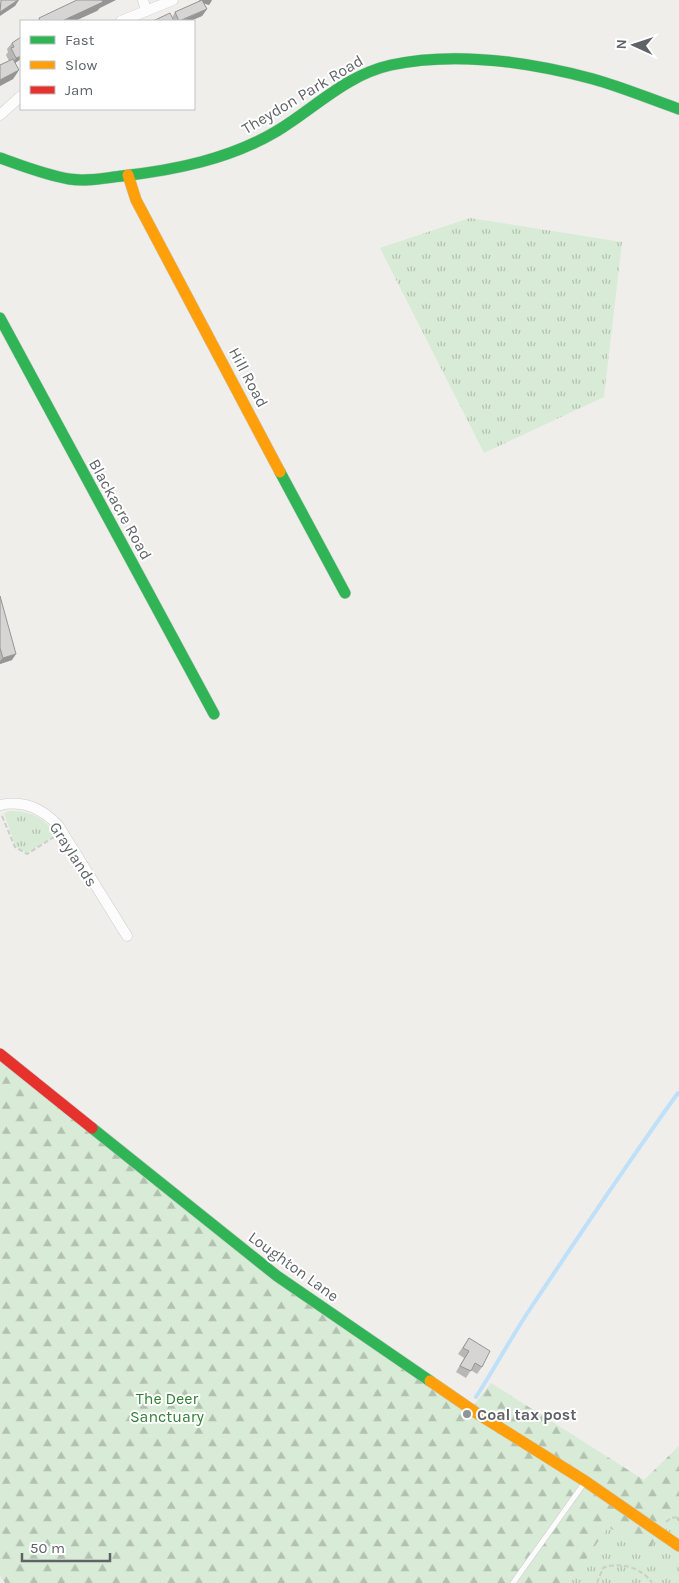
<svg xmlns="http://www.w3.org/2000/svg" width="679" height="1583" viewBox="0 0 679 1583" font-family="Karla,sans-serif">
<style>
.grass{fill:url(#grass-tufts)}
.forest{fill:url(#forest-firs)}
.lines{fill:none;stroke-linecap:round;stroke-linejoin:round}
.stream{stroke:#bfe0f9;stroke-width:4}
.lane-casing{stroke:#cbcccc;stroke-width:6}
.street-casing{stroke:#cbcccc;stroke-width:11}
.fast-casing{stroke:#cacacb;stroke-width:12}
.slow-casing{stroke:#cacacb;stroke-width:12}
.jam-casing{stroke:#cacacb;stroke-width:12}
.path{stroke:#cacfcc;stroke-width:2;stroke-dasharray:5 2.5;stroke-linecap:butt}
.lane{stroke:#fdfcfc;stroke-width:5}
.street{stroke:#fdfcfc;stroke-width:10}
.fast{stroke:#30b455;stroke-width:11}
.slow{stroke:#ff9f0a;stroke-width:11}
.jam{stroke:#e5322d;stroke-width:11}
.wall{fill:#b8b7b5}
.shaded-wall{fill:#969594}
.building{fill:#d6d5d3;stroke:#969594}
.poi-dot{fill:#919496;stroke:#fff;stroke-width:2}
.labels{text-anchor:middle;stroke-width:4;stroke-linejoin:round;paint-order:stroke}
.street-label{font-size:16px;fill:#5f6368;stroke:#fff}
.park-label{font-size:16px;fill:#348238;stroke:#fff}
.poi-label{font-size:16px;font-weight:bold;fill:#5f6368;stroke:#fff;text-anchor:start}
</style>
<defs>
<pattern id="grass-tufts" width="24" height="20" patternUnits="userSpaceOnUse" patternTransform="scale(1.25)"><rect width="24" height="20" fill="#d8ebd6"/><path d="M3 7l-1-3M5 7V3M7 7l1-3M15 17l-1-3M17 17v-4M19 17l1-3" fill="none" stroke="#b2c2b1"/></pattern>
<pattern id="forest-firs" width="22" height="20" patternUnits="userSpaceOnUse" patternTransform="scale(1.25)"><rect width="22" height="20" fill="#d8ebd6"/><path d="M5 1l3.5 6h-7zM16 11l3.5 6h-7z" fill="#b2c2b1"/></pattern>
</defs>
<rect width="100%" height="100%" fill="#efeeea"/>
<g class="grass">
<path d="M470 218 622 242 604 397 484 453 380 248Z"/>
<path d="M10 811C30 810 45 818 56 835L27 853 16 847 4 813Z"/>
<path d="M679 1505V1583H570L608 1527 650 1550 662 1522Z"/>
</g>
<path class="forest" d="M0 1058 467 1414 491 1383 644 1480 679 1446V1505L662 1522 650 1551 608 1527 570 1583H5L0 1576Z"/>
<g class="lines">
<path class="stream" d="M476 1397C496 1366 513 1334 534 1303 581 1233 628 1162 678 1093L679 1094"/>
<defs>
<path id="lane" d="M513 1583 585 1482"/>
<g id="street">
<path d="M146 11 173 0"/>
<path d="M121 21 146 11 143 0"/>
<path d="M0 115 21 96"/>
<path d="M0 805C24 800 41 808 58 825L127 936"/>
</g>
<g id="fast">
<path d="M0 158C23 166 45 175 69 179 87 182 104 178 122 176 175 170 230 159 277 131 315 108 346 75 391 65 456 51 529 62 593 79 622 87 650 99 679 109"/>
<path d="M0 318 214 714"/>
<path d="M280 472 345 593"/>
<path d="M92 1128 277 1276 430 1381"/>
</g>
<g id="slow">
<path d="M128 175 136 200 280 472"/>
<path d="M430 1381 478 1414 585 1481 679 1546"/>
</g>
<path id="jam" d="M0 1054 92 1128"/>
</defs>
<use href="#lane" class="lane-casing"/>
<use href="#street" class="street-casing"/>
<use href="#fast" class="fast-casing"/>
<use href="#slow" class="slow-casing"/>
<use href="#jam" class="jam-casing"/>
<g class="path">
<path d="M2 816 15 847 27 854 54 837"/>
<path d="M666 1522 671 1518 679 1517"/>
<path d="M597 1583 603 1568C619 1561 643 1568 652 1583"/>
</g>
<use href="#lane" class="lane"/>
<use href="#street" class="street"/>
<use href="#fast" class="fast"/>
<use href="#slow" class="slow"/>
<use href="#jam" class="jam"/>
</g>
<g class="wall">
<path d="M199 0H212L209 5 204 3 207 9 202 16 190 21H153L172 18 175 12 199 2Z"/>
<path d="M21 37V59L15 63 19 70 13 79 0 86V65L9 61 6 55 8 52 7 49 12 43Z"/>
<path d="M0 596 12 660 0 664Z"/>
<path d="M469 1338 482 1367 477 1374 471 1370 466 1378 456 1372 464 1358 458 1354Z"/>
</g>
<g class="shaded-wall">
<path d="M18 0H19L15 6 0 16V12Z"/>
<path d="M103 0H116L100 8 97 11 75 21H62Z"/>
<path d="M200 0H212L209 5 199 2Z"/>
<path d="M207 9 202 16 190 21H181Z"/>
<path d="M21 56V59L12 65 16 58Z"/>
<path d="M19 70 13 79 0 86V80Z"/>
<path d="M16 654 12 660 0 664V661L3 658Z"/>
</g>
<g class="building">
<path d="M1 0H18L0 12Z"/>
<path d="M77 0H103H102L103 2 62 21H40L39 18Z"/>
<path d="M202 0 207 9 179 21 175 12Z"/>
<path d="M170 13 174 21H153Z"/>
<path d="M21 37V56L16 58 11 48 14 47 12 43Z"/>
<path d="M13 59 19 70 0 80V65Z"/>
<path d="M0 596 16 654 3 658 0 648Z"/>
<path d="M469 1338 490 1351 482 1367 475 1363 471 1371 460 1366 469 1351 463 1348Z"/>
</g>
<circle class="poi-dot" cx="467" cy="1414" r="5"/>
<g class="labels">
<g class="street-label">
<text transform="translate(302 94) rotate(-31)" y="6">Theydon Park Road</text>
<text transform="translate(249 377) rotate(62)" y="6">Hill Road</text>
<text transform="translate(121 509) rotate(61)" y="6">Blackacre Road</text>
<text transform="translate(74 854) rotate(57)" y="6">Graylands</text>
<text transform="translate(294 1266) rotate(36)" y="6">Loughton Lane</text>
</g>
<g class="park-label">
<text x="167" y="1404">The Deer<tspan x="167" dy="18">Sanctuary</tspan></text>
</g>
<g class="poi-label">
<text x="477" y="1420">Coal tax post</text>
</g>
</g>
<rect x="20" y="20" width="175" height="90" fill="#ffffff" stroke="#bfc1c3"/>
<rect x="30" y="36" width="25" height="8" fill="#30b455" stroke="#bfc1c3"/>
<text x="65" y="45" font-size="15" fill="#5f6368">Fast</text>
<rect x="30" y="61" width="25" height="8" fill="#ff9f0a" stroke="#bfc1c3"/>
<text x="65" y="70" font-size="15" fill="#5f6368">Slow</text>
<rect x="30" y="86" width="25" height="8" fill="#e5322d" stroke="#bfc1c3"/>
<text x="65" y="95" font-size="15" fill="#5f6368">Jam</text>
<g transform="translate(634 45) rotate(273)" stroke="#ffffff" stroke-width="4" paint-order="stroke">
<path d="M0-4L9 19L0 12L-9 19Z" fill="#5f6368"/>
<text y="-8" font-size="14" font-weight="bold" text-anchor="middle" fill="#5f6368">N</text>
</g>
<path d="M22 1553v8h88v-8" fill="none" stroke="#5f6368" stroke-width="2.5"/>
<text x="30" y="1553" font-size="15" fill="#5f6368" stroke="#ffffff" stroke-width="4" paint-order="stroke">50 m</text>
</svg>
